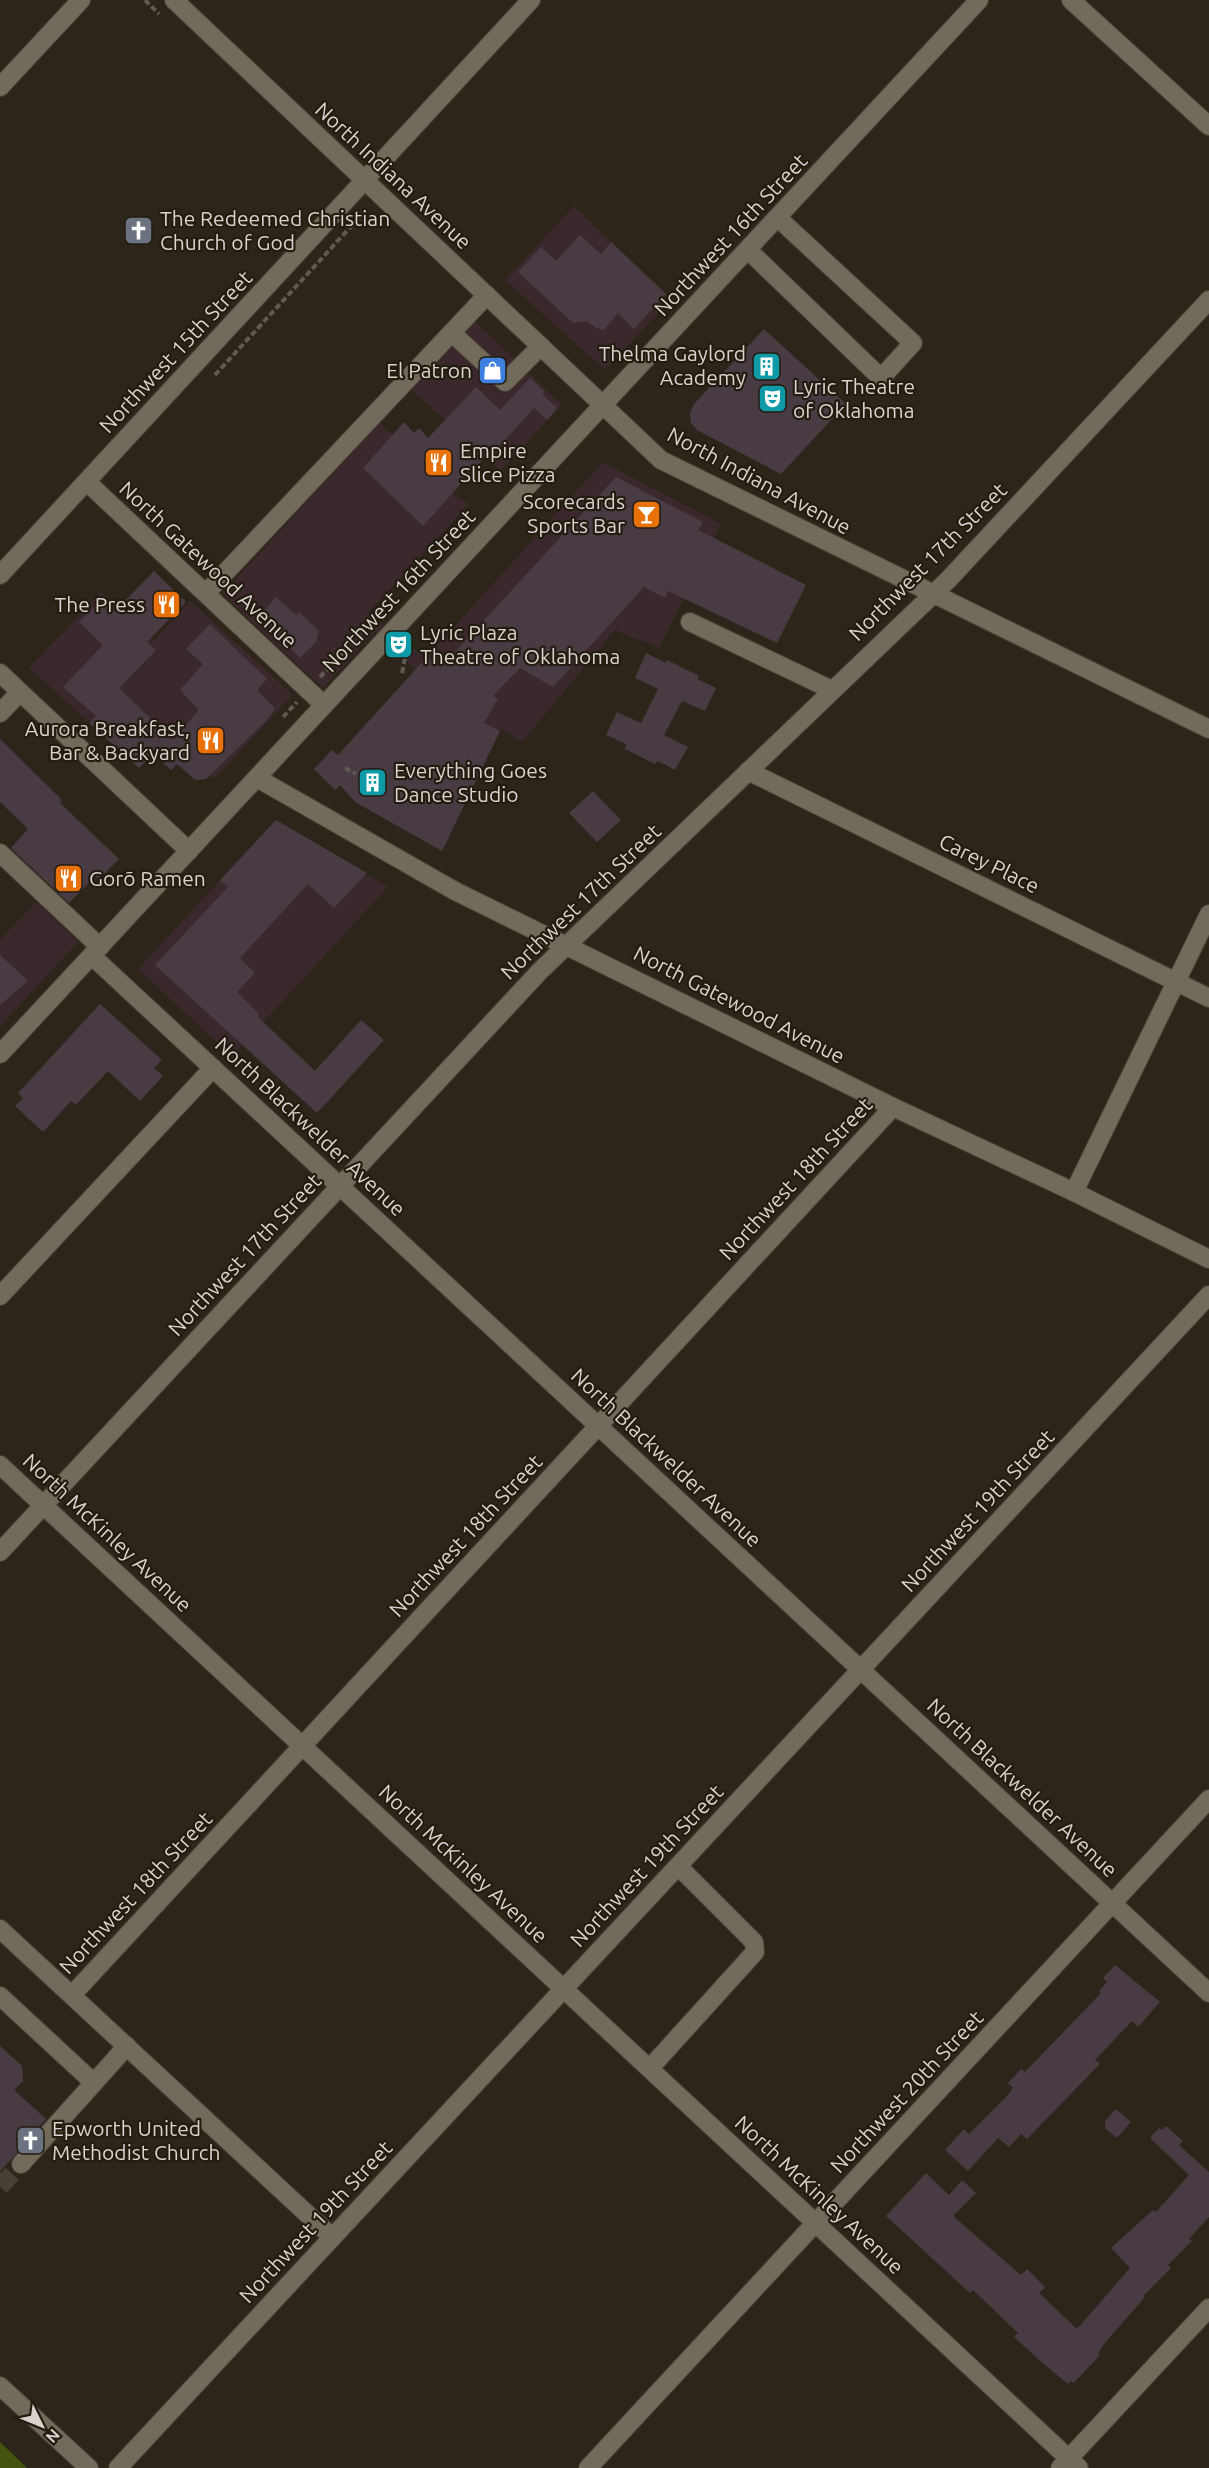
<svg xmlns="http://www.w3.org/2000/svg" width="1209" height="2468" viewBox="0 0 1209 2468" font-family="Ubuntu,sans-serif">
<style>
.commercial{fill:#3b282d}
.green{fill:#455311}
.building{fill:#493b43}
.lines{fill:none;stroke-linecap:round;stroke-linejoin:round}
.minor-tunnel{stroke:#464035;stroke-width:18;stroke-dasharray:18 9;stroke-linecap:butt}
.minor-casing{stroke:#484239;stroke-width:20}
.path{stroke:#605a50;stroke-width:4;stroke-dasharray:6 3;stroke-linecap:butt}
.minor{stroke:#726b5c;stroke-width:18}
.labels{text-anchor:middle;stroke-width:4.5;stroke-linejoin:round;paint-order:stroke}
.street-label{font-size:21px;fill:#d8d3cc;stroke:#231c10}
.poi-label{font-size:21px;fill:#d8d3cc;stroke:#231c10;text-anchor:start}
</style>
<rect width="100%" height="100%" fill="#2c261a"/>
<g class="commercial">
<path d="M574 206 671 299 605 370 505 280Z"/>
<path d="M474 321 562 405 500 471 411 389Z"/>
<path d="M380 423 453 494 469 504 368 613 426 658 603 462 721 524 659 648 615 630 522 742 501 729 442 851 402 827 416 797 352 739 416 670 375 632 323 688 222 594Z"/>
<path d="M101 592 154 640 190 601 293 695 214 779 121 691 89 722 29 668Z"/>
<path d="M276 820 388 887 232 1056 138 969Z"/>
<path d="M36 902 78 942 0 1026V940Z"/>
</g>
<path class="green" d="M0 2442 27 2468H0Z"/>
<g class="building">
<path d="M580 235 601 254 611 242 666 294 634 329 618 313 604 330 596 328 587 321 573 323 518 272 541 247 556 261Z"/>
<path d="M764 329 846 404 781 474 697 430 691 423 690 413 694 404Z"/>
<path d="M530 378 545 392 542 394 557 408 547 420 534 408 487 460 485 457 423 526 363 468 404 422 414 433 419 428 428 438 476 387 500 410Z"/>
<path d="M616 477 703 522 698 530 806 585 777 643 668 591 665 598 644 587 553 687 520 668 493 696 498 699 484 723 500 731 442 851 355 802 340 785 335 790 314 769 332 750 338 755 426 658 441 667Z"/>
<path d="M154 571 186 602 147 642 156 650 119 688 173 740 199 710 180 690 203 664 186 649 210 624 267 679 257 690 275 709 265 722 206 779 195 780 177 764 171 770 153 753 139 768 89 723 96 716 63 687 103 645 79 622 101 600 114 612Z"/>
<path d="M276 597 296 615 299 612 319 631 316 642 300 658 259 617Z"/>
<path d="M646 653 666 663 667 660 699 676 697 679 716 688 705 711 682 701 664 735 688 747 675 770 658 761 655 764 625 749 626 744 606 735 617 712 641 723 658 689 635 678Z"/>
<path d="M0 739 62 800 60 803 119 859 99 879 95 876 69 903 11 848 28 829 0 802Z"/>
<path d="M593 791 621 820 597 842 569 813Z"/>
<path d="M276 820 367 873 334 908 308 884 240 958 255 973 237 992 259 1014 257 1016 315 1071 361 1020 384 1040 317 1113 155 965 228 887 220 880Z"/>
<path d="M0 955 28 981 0 1005Z"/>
<path d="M100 1004 162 1060 154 1068 163 1076 140 1101 108 1071 76 1105 71 1101 43 1132 15 1106 23 1098 18 1093Z"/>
<path d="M1115 1965 1160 2002 1138 2027 1132 2021 1095 2060 1100 2064 1027 2139 1021 2134 1009 2147 998 2138 968 2171 945 2150 964 2129 969 2134 1008 2095 1013 2088 1008 2083 1021 2069 1025 2072 1101 1993 1099 1991 1107 1982 1103 1978Z"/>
<path d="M0 2046 22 2066 23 2081 14 2090 46 2119 0 2172Z"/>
<path d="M1116 2109 1131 2122 1117 2138 1105 2128V2121Z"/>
<path d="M1166 2126 1183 2141 1179 2145 1209 2172V2217L1189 2239 1192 2241 1168 2265 1171 2268 1143 2296 1145 2297 1104 2344 1098 2353 1100 2355 1074 2383 1071 2381 1068 2384 1039 2360 1014 2337 1018 2333 973 2290 970 2293 886 2216 926 2173 949 2195 962 2180 976 2193 953 2216 1021 2275 1027 2269 1045 2287 1039 2293 1077 2329 1130 2268 1111 2248 1153 2210 1156 2212 1189 2175 1150 2138 1159 2128 1162 2130Z"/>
</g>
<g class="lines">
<path class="minor-tunnel" d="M0 2187 21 2164"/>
<defs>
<g id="minor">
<path d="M174 0 661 460 1209 729"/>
<path d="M1071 0 1209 126"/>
<path d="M0 87 81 0"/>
<path d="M748 250 881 378 913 343 778 218"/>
<path d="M452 333 505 382 541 346"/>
<path d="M87 482 324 705"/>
<path d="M0 575 531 0"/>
<path d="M206 593 487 295"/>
<path d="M690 622 832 690"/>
<path d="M0 673 189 851"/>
<path d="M0 713 20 692"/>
<path d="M748 771 1209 998"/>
<path d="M257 778 455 891 893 1107 1074 1192 1209 1259"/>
<path d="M0 853 100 947"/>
<path d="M92 956 1209 1993"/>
<path d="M0 1054 979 0"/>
<path d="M1074 1192 1209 914"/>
<path d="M0 1296 213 1068"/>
<path d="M0 1465 1079 2468"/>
<path d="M0 1552 540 971 948 580 1209 300"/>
<path d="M0 1929 332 2237"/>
<path d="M72 1995 893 1107"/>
<path d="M0 1996 94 2083"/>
<path d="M650 2068 755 1952 754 1942 678 1866"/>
<path d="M21 2164 127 2046"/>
<path d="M0 2386 89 2468"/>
<path d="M118 2468 1209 1295"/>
<path d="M588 2468 1209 1799"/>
<path d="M1060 2468 1209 2308"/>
</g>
</defs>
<use href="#minor" class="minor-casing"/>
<g class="path">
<path d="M145 0 159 14"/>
<path d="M215 375 367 209"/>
<path d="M402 673 407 648"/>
<path d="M320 677 365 630"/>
<path d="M283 717 297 702"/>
<path d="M345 768 356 774"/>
</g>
<use href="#minor" class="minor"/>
</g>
<defs>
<symbol id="church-square" viewBox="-11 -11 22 22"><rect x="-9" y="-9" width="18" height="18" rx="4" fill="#6b7280" stroke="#231c10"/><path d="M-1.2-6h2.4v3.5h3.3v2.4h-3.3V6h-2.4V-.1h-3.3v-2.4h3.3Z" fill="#fff"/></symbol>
<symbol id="building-square" viewBox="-11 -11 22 22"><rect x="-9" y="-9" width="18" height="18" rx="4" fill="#0f9aa8" stroke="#231c10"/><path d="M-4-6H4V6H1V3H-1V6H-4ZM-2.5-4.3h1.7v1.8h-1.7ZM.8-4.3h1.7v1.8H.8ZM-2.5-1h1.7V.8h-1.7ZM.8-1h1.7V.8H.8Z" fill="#fff"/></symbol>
<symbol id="shop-square" viewBox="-11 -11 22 22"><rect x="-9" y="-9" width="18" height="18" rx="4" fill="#3f7fe0" stroke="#231c10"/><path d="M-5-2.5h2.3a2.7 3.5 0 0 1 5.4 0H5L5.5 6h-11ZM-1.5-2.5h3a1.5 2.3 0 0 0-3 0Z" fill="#fff"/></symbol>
<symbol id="theatre-square" viewBox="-11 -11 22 22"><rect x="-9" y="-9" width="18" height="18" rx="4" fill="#0f9aa8" stroke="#231c10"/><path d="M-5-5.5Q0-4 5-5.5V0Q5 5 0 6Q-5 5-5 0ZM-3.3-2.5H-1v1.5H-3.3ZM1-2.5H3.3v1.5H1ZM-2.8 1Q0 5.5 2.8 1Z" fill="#fff"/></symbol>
<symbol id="restaurant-square" viewBox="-11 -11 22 22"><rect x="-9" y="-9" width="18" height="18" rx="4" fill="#e8710a" stroke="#231c10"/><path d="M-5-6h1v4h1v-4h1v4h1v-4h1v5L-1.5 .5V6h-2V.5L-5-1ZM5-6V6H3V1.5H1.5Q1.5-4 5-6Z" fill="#fff"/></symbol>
<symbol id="bar-square" viewBox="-11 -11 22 22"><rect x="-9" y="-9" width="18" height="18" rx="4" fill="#e8710a" stroke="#231c10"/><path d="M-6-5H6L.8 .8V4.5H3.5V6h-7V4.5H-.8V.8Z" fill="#fff"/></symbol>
</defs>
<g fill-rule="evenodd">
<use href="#church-square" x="122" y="214" width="33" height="33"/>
<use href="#building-square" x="750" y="350" width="33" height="33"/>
<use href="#shop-square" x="476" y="354" width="33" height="33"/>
<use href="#theatre-square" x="756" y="382" width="33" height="33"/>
<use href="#restaurant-square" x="422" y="446" width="33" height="33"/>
<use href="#bar-square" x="630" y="498" width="33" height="33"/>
<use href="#restaurant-square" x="150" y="588" width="33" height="33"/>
<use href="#theatre-square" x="382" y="628" width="33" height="33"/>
<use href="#restaurant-square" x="194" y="724" width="33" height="33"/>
<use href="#building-square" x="356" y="766" width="33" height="33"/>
<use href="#restaurant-square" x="52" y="862" width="33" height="33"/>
<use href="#church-square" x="14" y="2124" width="33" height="33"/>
</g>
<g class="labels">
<g class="street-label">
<text transform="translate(393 176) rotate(43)" y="7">North Indiana Avenue</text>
<text transform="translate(731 235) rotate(-47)" y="7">Northwest 16th Street</text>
<text transform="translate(176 352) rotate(-47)" y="7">Northwest 15th Street</text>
<text transform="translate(759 481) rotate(28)" y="7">North Indiana Avenue</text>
<text transform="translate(928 562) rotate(-45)" y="7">Northwest 17th Street</text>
<text transform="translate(208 565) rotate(43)" y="7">North Gatewood Avenue</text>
<text transform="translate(399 591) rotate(-47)" y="7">Northwest 16th Street</text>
<text transform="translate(989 864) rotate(26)" y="7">Carey Place</text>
<text transform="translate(581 902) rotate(-44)" y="7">Northwest 17th Street</text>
<text transform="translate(739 1005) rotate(27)" y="7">North Gatewood Avenue</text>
<text transform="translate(310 1127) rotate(43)" y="7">North Blackwelder Avenue</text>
<text transform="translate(796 1179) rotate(-47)" y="7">Northwest 18th Street</text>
<text transform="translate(245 1255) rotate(-47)" y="7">Northwest 17th Street</text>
<text transform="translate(666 1458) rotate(43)" y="7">North Blackwelder Avenue</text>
<text transform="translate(978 1511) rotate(-47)" y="7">Northwest 19th Street</text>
<text transform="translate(107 1533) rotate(43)" y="7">North McKinley Avenue</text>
<text transform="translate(466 1536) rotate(-47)" y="7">Northwest 18th Street</text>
<text transform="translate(1022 1788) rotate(43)" y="7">North Blackwelder Avenue</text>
<text transform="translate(463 1864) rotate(43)" y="7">North McKinley Avenue</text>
<text transform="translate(647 1866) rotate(-47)" y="7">Northwest 19th Street</text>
<text transform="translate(136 1893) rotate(-47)" y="7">Northwest 18th Street</text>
<text transform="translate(907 2092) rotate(-47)" y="7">Northwest 20th Street</text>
<text transform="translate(819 2195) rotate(43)" y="7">North McKinley Avenue</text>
<text transform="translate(316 2222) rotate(-47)" y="7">Northwest 19th Street</text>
</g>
<g class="poi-label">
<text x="160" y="226">The Redeemed Christian<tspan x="160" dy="24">Church of God</tspan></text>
<text x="746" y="361" text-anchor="end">Thelma Gaylord<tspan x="746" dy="24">Academy</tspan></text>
<text x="472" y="378" text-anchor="end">El Patron</text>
<text x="793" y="394">Lyric Theatre<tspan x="793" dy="24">of Oklahoma</tspan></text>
<text x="460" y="458">Empire<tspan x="460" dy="24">Slice Pizza</tspan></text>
<text x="625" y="509" text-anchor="end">Scorecards<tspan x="625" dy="24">Sports Bar</tspan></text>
<text x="145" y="612" text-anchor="end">The Press</text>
<text x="420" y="640">Lyric Plaza<tspan x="420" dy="24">Theatre of Oklahoma</tspan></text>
<text x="190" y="736" text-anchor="end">Aurora Breakfast,<tspan x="190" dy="24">Bar &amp; Backyard</tspan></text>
<text x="394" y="778">Everything Goes<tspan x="394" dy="24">Dance Studio</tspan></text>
<text x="89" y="886">Gorõ Ramen</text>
<text x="52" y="2136">Epworth United<tspan x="52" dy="24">Methodist Church</tspan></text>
</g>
</g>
<g transform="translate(42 2426) rotate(133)" stroke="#231c10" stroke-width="4.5" paint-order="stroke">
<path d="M0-4.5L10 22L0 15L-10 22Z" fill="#d8d3cc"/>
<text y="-9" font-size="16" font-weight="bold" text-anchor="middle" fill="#d8d3cc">N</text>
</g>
</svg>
